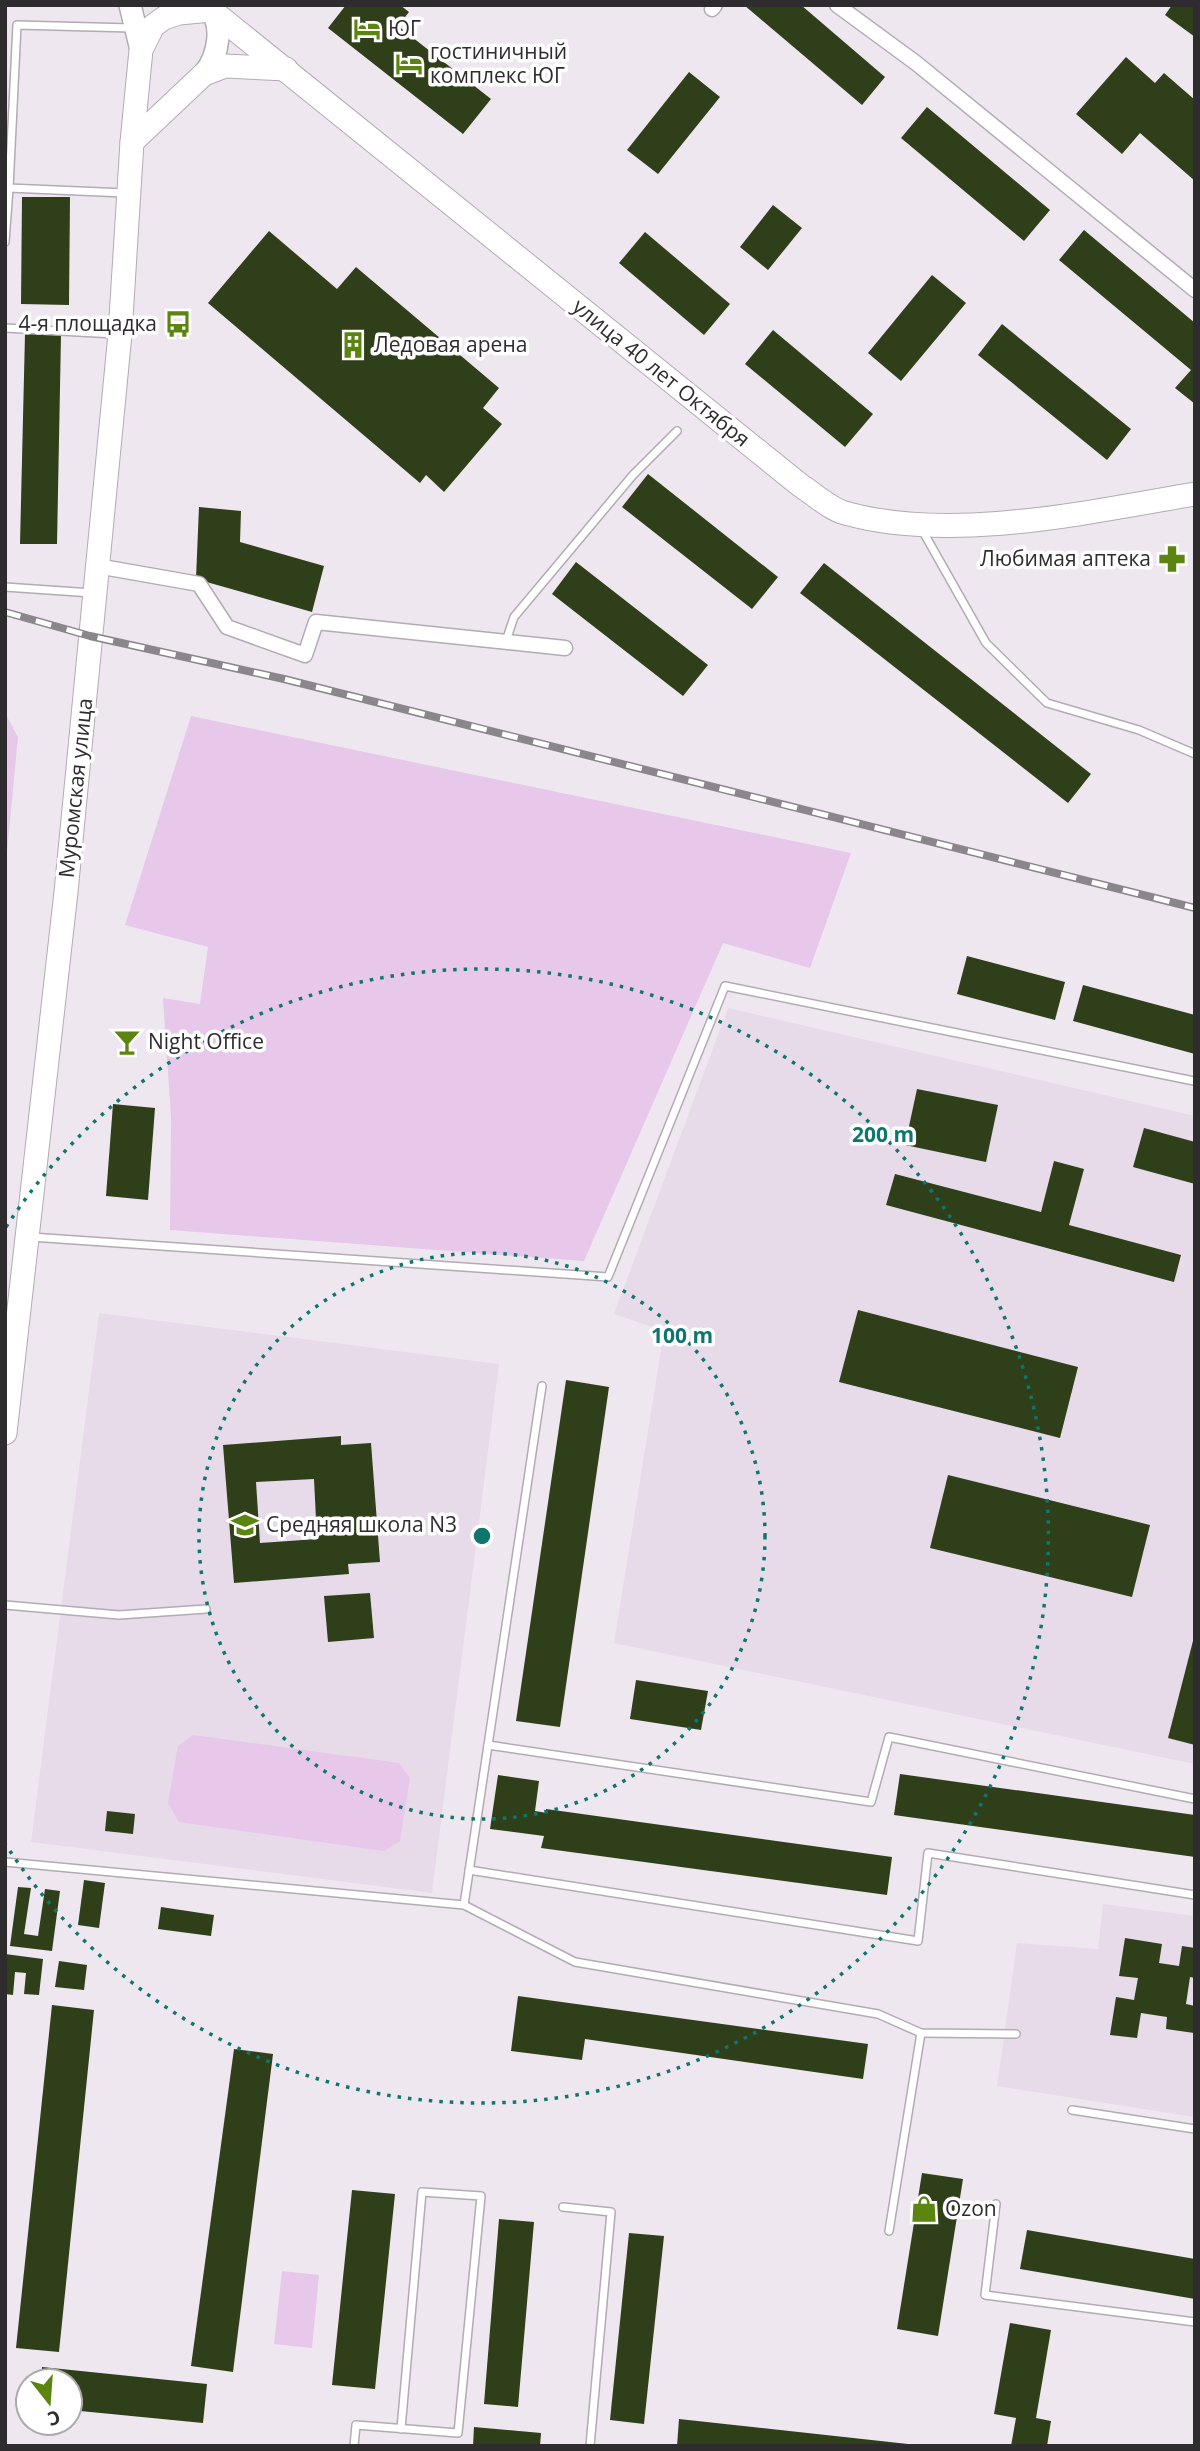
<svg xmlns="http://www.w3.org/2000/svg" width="1200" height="2451" viewBox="0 0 1200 2451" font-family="'Open Sans',sans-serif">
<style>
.built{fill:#e7dae9}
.green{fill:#e7c7ea}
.building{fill:#2f3f1a;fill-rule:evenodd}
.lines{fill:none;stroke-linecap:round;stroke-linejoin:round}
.lane-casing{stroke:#b3abb3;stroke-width:10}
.street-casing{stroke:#b3abb3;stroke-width:17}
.secondary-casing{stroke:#b3abb3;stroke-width:24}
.primary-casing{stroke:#b3abb3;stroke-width:25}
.lane{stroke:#fff;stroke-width:7}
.street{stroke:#fff;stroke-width:14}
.secondary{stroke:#fff;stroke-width:21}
.primary{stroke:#fff;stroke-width:23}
.rail-casing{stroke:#8b868c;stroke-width:8}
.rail{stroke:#fff;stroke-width:5;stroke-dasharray:16;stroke-linecap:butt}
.ring{fill:none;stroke:#0f766e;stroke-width:3.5;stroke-dasharray:3.5 7}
.labels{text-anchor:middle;stroke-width:7;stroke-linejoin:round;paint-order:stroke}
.poi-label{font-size:21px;fill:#2f2c2f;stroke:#fff;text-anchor:start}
.street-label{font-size:21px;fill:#2f2c2f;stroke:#fff}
.centre{fill:#0f766e;stroke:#fff;stroke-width:3.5}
.ring-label{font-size:21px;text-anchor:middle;font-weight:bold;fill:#0f766e;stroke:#fff;stroke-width:7;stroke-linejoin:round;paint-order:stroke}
</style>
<rect width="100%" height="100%" fill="#efe7f0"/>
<g class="built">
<path d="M728 1008 1195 1116V1764L614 1643 664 1331 614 1314Z"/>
<path d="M99 1313 499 1364 432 1893 31 1842Z"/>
<path d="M1103 1904 1195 1916V2117L997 2086 1017 1943 1098 1949Z"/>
</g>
<g class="green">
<path d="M5 713 18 737 5 873Z"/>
<path d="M191 716 851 853 810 968 723 943 584 1261 170 1230 171 1117 163 998 200 1004 208 947 125 925Z"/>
<path d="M193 1735 399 1763 410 1778 400 1841 384 1851 179 1822 168 1803 178 1746Z"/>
<path d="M282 2271 319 2275 312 2348 274 2344Z"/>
</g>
<g class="building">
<path d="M346 5H400L409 12 398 26 491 99 463 134 328 28Z"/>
<path d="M744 5H801L885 77 862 105Z"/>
<path d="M1172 5H1195V37L1165 15Z"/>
<path d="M1126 57 1155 83 1164 73 1195 100V181L1140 133 1122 154 1076 114Z"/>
<path d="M689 72 720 97 658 174 627 150Z"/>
<path d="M927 107 1050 210 1024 241 901 138Z"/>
<path d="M22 197H70L69 305 21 304Z"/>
<path d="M773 205 802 228 768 270 740 247Z"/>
<path d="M1084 230 1195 323V404L1175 388 1191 370 1059 260Z"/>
<path d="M269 231 337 289 356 267 499 388 483 408 502 424 444 492 426 475 420 483 208 303Z"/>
<path d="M645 232 730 304 704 335 619 263Z"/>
<path d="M932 275 966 303 901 381 868 353Z"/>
<path d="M1002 324 1131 429 1107 460 978 355Z"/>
<path d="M773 330 873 414 845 447 745 364Z"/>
<path d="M25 334 61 335 57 544H20Z"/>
<path d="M648 474 778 577 752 609 622 507Z"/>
<path d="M199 507 241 511 240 542 324 566 312 612 196 579Z"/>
<path d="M576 562 708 665 683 696 552 594Z"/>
<path d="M824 563 1091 774 1068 803 800 593Z"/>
<path d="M967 956 1065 982 1055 1020 957 994Z"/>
<path d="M1083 985 1195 1015V1054L1073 1021Z"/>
<path d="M917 1089 998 1105 986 1162 905 1145Z"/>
<path d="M113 1104 155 1108 148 1200 106 1196Z"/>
<path d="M1144 1128 1195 1142V1184L1133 1167Z"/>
<path d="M1054 1161 1084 1169 1069 1225 1181 1255 1174 1282 886 1205 895 1174 1041 1212Z"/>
<path d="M858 1310 1078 1367 1060 1438 839 1382Z"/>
<path d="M566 1380 609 1387 560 1727 516 1721Z"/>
<path d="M341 1436V1445L371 1443 380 1562 348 1564 349 1574 234 1583 223 1445ZM314 1479 317 1539 260 1543 256 1482Z"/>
<path d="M948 1475 1150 1525 1132 1597 930 1548Z"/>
<path d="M370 1593 374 1638 328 1642 324 1596Z"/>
<path d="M1194 1637H1195V1745L1168 1738Z"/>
<path d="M636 1680 708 1691 701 1730 630 1719Z"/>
<path d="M900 1774 1195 1815V1857L894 1815Z"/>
<path d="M498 1775 539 1781 535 1811 547 1813 546 1809 892 1857 887 1895 541 1848 544 1836 490 1829Z"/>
<path d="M107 1811 135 1814 133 1834 105 1831Z"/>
<path d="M84 1880 105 1883 99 1928 78 1925Z"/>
<path d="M18 1887 31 1888 24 1934 38 1936 45 1889 60 1891 52 1951 10 1946Z"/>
<path d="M161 1907 214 1915 211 1936 158 1929Z"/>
<path d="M1125 1938 1162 1944 1159 1963 1179 1966 1182 1946 1195 1948V1978L1190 1977 1186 2004 1195 2006 1194 2033 1166 2029 1167 2017 1141 2013 1137 2038 1110 2035 1116 1997 1134 2000 1138 1978 1119 1976Z"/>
<path d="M5 1954 43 1959 39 1995 24 1994 26 1973 15 1972 13 1995 5 1994Z"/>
<path d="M59 1961 87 1965 84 1990 55 1987Z"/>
<path d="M518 1996 868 2044 863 2079 585 2039 582 2060 511 2051Z"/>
<path d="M52 2005 94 2010 59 2352 16 2348Z"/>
<path d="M234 2049 273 2054 233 2372 191 2366Z"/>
<path d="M922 2173 963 2179 938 2336 897 2329Z"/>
<path d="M352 2190 395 2194 375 2389 332 2385Z"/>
<path d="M499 2219 534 2222 518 2407 484 2404Z"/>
<path d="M1027 2230 1195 2259V2299L1020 2269Z"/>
<path d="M629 2233 664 2236 644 2424 610 2420Z"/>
<path d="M1010 2323 1051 2330 1036 2418 1051 2421 1047 2446H1011L1016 2418 994 2414Z"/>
<path d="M42 2367 207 2384 203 2423 70 2410V2381H41Z"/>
<path d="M679 2419 908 2444V2446H677Z"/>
<path d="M474 2427 541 2433 540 2446H473Z"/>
</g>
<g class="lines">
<defs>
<g id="lane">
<path d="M125 193 9 188 17 25 131 28"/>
<path d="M5 242 9 188"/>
<path d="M5 328 115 334"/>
<path d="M921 528 986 643 1047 703 1139 730 1195 754"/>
<path d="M5 587 92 593"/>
<path d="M506 641 514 617 633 475 677 431"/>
<path d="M31 1237 608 1277 725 986 1194 1081"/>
<path d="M5 1605 119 1615 206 1609"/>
<path d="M488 1745 871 1802 889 1737 1195 1799"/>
<path d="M5 1862 464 1905 542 1386"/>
<path d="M469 1870 918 1941 928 1853 1195 1895"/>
<path d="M464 1905 575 1962 878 2014 921 2033 1016 2034"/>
<path d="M1072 2110 1195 2129"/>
<path d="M996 2204 985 2295 1195 2322"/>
<path d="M563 2207 611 2212 590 2446"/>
<path d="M889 2231 921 2033"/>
<path d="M354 2446 356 2425 458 2433 481 2196 422 2192 401 2429"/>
</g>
<g id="street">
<path d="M837 5 916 63 1195 290"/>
<path d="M712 9 715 5"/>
<path d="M97 566 199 584 227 627 305 655 316 622 565 648"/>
</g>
<g id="secondary">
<path d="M130 5 141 50"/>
<path d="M204 74C218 57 226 22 206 5"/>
</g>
<g id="primary">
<path d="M132 142 204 74 225 66 286 69"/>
<path d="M5 1433 66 892 120 334 132 142 141 50 153 26 164 18 179 13 211 10 800 485C814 494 830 509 845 513 951 543 1088 512 1195 494"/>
</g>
</defs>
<use href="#lane" class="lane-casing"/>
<use href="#street" class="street-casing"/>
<use href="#secondary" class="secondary-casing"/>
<use href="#primary" class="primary-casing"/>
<use href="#lane" class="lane"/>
<use href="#street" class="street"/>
<use href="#secondary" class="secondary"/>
<use href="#primary" class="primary"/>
<defs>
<path id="rail" d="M5 612 90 636 284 679 1195 908"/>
</defs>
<use href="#rail" class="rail-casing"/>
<use href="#rail" class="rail"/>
</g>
<g class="ring">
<circle cx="482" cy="1536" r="283"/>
<path d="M6 1227A567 567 0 1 1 6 1845"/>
</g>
<defs>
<symbol id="hotel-bare" viewBox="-9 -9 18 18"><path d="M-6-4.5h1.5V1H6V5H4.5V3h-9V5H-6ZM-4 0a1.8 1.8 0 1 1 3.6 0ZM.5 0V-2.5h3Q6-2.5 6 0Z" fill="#5b8510" stroke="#fff" stroke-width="2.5" paint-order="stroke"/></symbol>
<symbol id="bus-bare" viewBox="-9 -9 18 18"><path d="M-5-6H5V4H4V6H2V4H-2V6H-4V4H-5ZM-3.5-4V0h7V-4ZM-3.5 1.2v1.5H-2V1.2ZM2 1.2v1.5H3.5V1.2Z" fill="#5b8510" stroke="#fff" stroke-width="2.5" paint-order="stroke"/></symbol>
<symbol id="building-bare" viewBox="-9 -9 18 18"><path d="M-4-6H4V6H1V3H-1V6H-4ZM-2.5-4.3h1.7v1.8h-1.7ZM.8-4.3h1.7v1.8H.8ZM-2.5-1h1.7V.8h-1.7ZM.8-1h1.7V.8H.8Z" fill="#5b8510" stroke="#fff" stroke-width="2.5" paint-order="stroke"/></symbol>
<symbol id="pharmacy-bare" viewBox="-9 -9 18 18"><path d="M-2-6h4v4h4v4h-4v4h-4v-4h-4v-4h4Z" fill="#5b8510" stroke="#fff" stroke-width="2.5" paint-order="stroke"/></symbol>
<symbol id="bar-bare" viewBox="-9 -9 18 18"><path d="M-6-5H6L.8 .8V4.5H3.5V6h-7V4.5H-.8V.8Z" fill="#5b8510" stroke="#fff" stroke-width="2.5" paint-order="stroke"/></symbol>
<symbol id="school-bare" viewBox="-9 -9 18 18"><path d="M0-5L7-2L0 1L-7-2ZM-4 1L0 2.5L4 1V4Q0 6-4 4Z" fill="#5b8510" stroke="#fff" stroke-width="2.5" paint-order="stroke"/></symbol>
<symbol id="shop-bare" viewBox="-9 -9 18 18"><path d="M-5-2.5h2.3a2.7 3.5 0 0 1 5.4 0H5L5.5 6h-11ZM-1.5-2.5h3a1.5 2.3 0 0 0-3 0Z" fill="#5b8510" stroke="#fff" stroke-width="2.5" paint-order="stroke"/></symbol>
</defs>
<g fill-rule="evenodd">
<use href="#hotel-bare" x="348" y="10" width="38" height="38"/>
<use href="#hotel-bare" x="390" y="45" width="38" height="38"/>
<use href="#bus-bare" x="159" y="305" width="38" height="38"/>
<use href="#building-bare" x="334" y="326" width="38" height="38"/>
<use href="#pharmacy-bare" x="1153" y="540" width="38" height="38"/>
<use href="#bar-bare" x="108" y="1023" width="38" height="38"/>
<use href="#school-bare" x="226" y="1506" width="38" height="38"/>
<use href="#shop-bare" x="905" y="2190" width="38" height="38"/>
</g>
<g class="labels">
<g class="poi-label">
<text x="388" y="36">ЮГ</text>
<text x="430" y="59">гостиничный<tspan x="430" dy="24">комплекс ЮГ</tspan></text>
<text x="157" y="331" text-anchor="end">4-я площадка</text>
<text x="374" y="352">Ледовая арена</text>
<text x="1151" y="566" text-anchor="end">Любимая аптека</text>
<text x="148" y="1049">Night Office</text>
<text x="266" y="1532">Средняя школа N3</text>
<text x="945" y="2216">Ozon</text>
</g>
<g class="street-label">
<text transform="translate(661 373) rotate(39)" y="7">улица 40 лет Октября</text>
<text transform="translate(76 788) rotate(-84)" y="7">Муромская улица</text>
</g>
</g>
<circle cx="482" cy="1536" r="10" class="centre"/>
<g class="ring-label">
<text x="883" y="1142">200 m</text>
<text x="682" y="1343">100 m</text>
</g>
<rect width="1200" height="2451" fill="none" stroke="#2f2c2f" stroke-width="14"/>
<g transform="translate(49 2402) rotate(163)"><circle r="33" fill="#ffffff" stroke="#acabac" stroke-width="2"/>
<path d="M0-5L12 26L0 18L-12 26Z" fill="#5b8510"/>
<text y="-10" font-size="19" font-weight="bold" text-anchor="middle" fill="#2f2c2f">С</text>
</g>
</svg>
